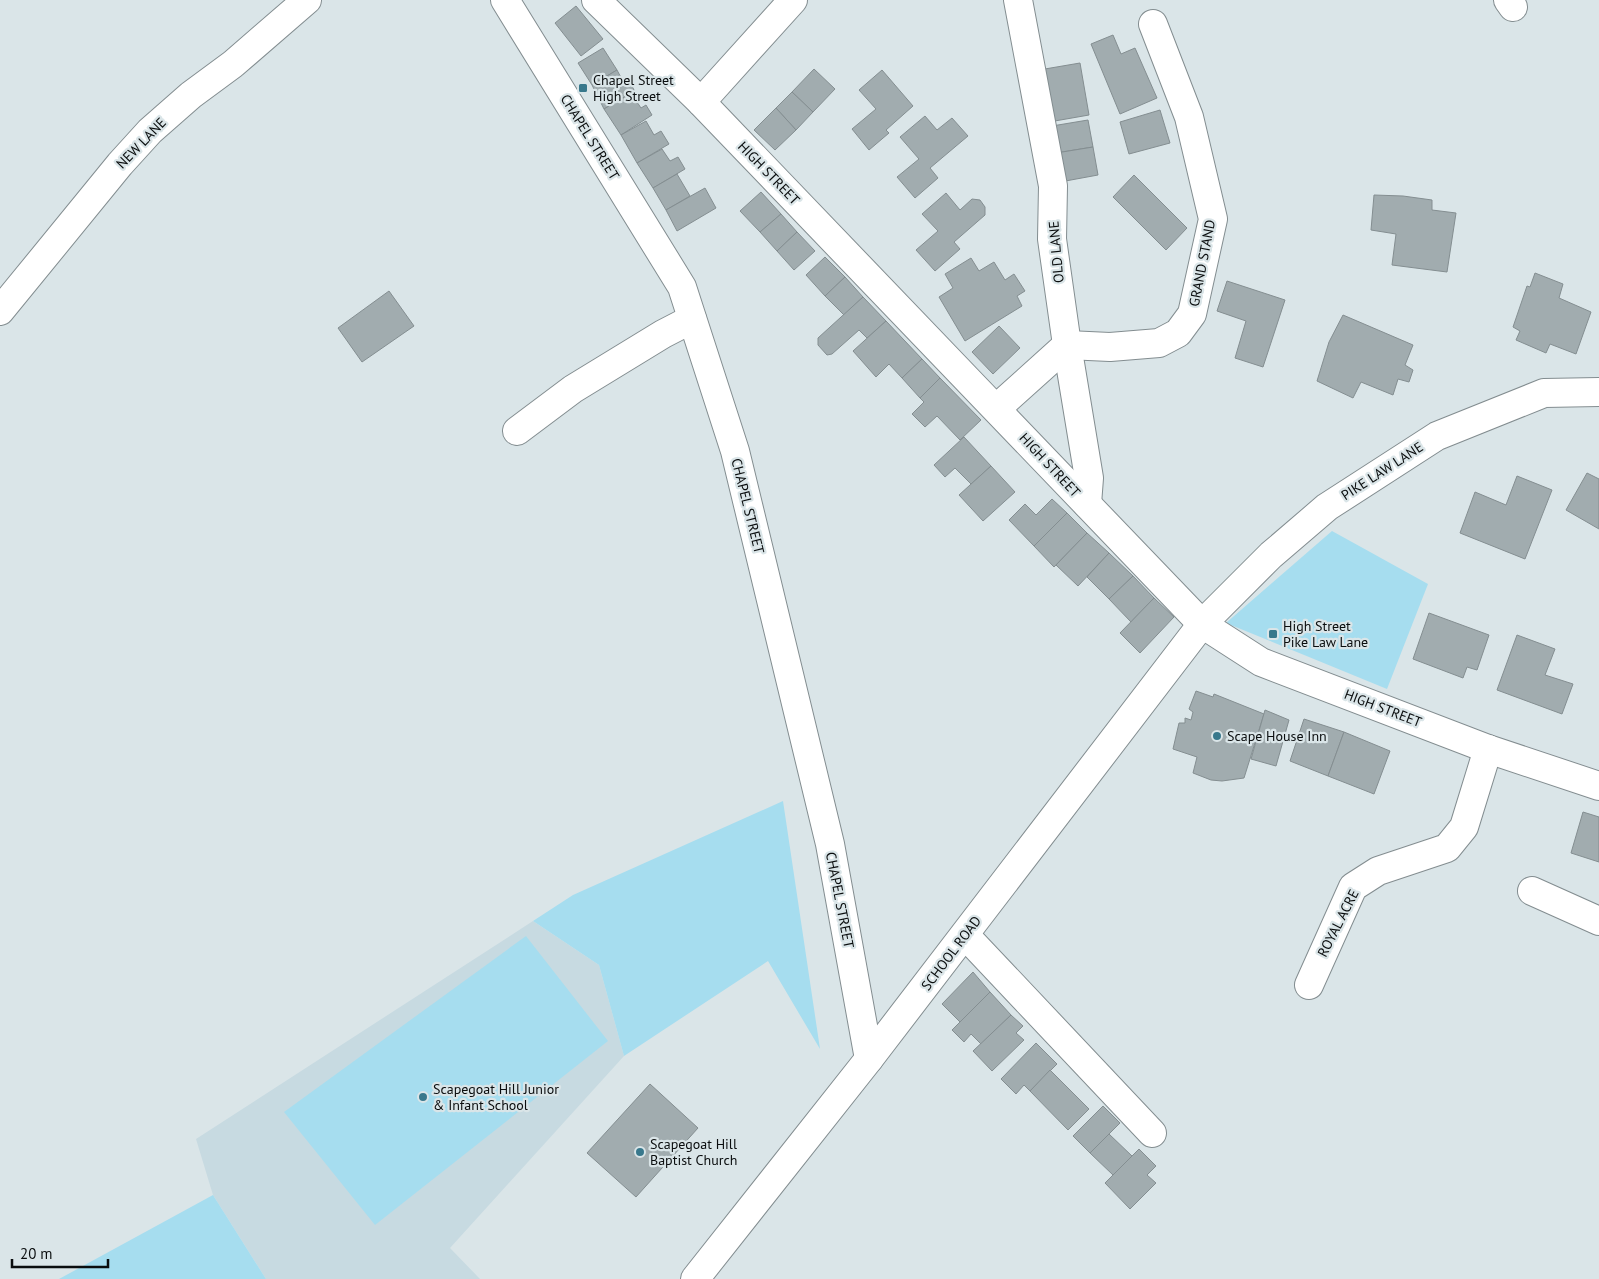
<svg xmlns="http://www.w3.org/2000/svg" width="1599" height="1279" viewBox="0 0 1599 1279" font-family="'PT Sans',sans-serif">
<style>
.built{fill:#c7dae1}
.green{fill:#a6ddef}
.building{fill:#a1acaf;stroke:#848e91}
.lines{fill:none;stroke-linecap:round;stroke-linejoin:round}
.minor-casing{stroke:#838d90;stroke-width:30}
.minor{stroke:#fff;stroke-width:28}
.poi-dot{fill:#38788c;stroke:#dae5e8;stroke-width:2}
.labels{text-anchor:middle;stroke-width:4.5;stroke-linejoin:round;paint-order:stroke}
.poi-label{font-size:14px;fill:#0a0d0e;stroke:#dae5e8;text-anchor:start}
.street-label{font-size:14px;fill:#0a0d0e;stroke:#dae5e8}
</style>
<rect width="100%" height="100%" fill="#dae5e8"/>
<path class="built" d="M533 921 599 965 624 1056 450 1248 480 1279H266L213 1195 196 1139Z"/>
<g class="green">
<path d="M1332 531 1428 584 1387 689 1226 623Z"/>
<path d="M783 801 820 1049 768 961 624 1056 599 965 533 921 573 895Z"/>
<path d="M526 936 608 1041 375 1225 284 1112Z"/>
<path d="M213 1195 266 1279H59Z"/>
</g>
<g class="building">
<path d="M576 6 603 39 581 56 555 23Z"/>
<path d="M1113 35 1121 54 1135 48 1157 98 1120 114 1091 44Z"/>
<path d="M603 48 617 70 592 85 578 63Z"/>
<path d="M1080 63 1089 115 1049 122 1039 70Z"/>
<path d="M814 69 835 89 813 112 792 92Z"/>
<path d="M617 70 625 85 630 82 635 92 631 93 604 109 592 85Z"/>
<path d="M882 70 913 106 886 130 889 133 869 150 852 129 876 109 859 90Z"/>
<path d="M792 92 813 112 796 130 776 108Z"/>
<path d="M631 93 641 108 646 105 652 115 621 135 604 109Z"/>
<path d="M776 108 796 130 775 150 754 130Z"/>
<path d="M1160 110 1170 143 1129 154 1120 122Z"/>
<path d="M925 116 937 130 952 118 968 136 930 168 938 178 915 198 897 177 919 159 900 137Z"/>
<path d="M1088 120 1093 147 1056 153 1052 126Z"/>
<path d="M646 121 654 135 661 131 669 144 637 163 621 135Z"/>
<path d="M1093 147 1098 175 1060 182 1056 153Z"/>
<path d="M662 149 670 161 678 157 685 169 653 188 637 163Z"/>
<path d="M677 174 690 196 666 210 653 188Z"/>
<path d="M1134 175 1187 228 1166 250 1113 197Z"/>
<path d="M705 188 716 208 677 231 666 210Z"/>
<path d="M761 192 781 214 760 232 740 211Z"/>
<path d="M946 193 960 210 972 199 980 200 985 207V215L954 242 960 249 935 271 916 250 938 231 922 214Z"/>
<path d="M1374 195 1403 196 1432 200V210L1456 213 1447 272 1392 265 1396 234 1371 230Z"/>
<path d="M781 214 797 232 777 251 760 232Z"/>
<path d="M797 232 815 251 794 270 777 251Z"/>
<path d="M825 257 845 277 825 296 806 275Z"/>
<path d="M971 258 979 271 994 262 1005 280 1014 274 1025 291 1017 296 1022 306 965 341 939 297 953 288 945 274Z"/>
<path d="M1535 273 1563 284 1559 298 1591 312 1576 354 1550 344 1546 353 1516 340 1520 331 1513 327 1527 286 1530 287Z"/>
<path d="M845 277 863 297 844 315 825 296Z"/>
<path d="M1227 281 1285 300 1263 367 1235 358 1246 321 1217 311Z"/>
<path d="M389 291 414 326 362 362 338 328Z"/>
<path d="M863 297 886 321 867 338 859 330 832 354 827 355 818 345V338Z"/>
<path d="M1343 315 1413 345 1405 365 1413 370 1409 382 1398 379 1393 395 1361 382 1353 398 1317 381 1329 342Z"/>
<path d="M886 321 922 359 902 378 889 364 876 377 853 351Z"/>
<path d="M999 326 1020 348 993 374 972 352Z"/>
<path d="M922 359 940 378 920 398 902 378Z"/>
<path d="M940 378 981 420 960 440 937 416 925 427 912 414 924 402 920 398Z"/>
<path d="M964 437 991 466 971 484 955 468 945 477 934 465Z"/>
<path d="M991 466 1015 492 983 521 959 495Z"/>
<path d="M1587 473 1599 479V529L1566 510Z"/>
<path d="M1517 476 1552 490 1525 559 1460 533 1475 492 1506 505Z"/>
<path d="M1052 499 1067 513 1034 546 1009 520 1025 504 1036 515Z"/>
<path d="M1067 513 1087 533 1054 567 1034 546Z"/>
<path d="M1087 533 1109 553 1078 586 1056 565Z"/>
<path d="M1109 553 1133 576 1109 599 1087 577Z"/>
<path d="M1133 576 1154 598 1131 622 1109 599Z"/>
<path d="M1154 598 1174 617 1140 653 1120 633Z"/>
<path d="M1429 613 1489 635 1477 670 1467 667 1463 678 1413 659Z"/>
<path d="M1517 635 1555 649 1545 675 1573 684 1562 714 1497 690Z"/>
<path d="M1196 691 1213 697 1214 694 1264 714 1244 778 1222 781 1211 780 1193 773 1197 757 1173 749 1179 723H1185V718L1191 720 1193 712 1189 709Z"/>
<path d="M1265 710 1289 720 1276 766 1251 759Z"/>
<path d="M1304 719 1344 732 1328 776 1290 761Z"/>
<path d="M1344 732 1390 751 1374 794 1328 776Z"/>
<path d="M1583 812 1599 817V862L1571 853Z"/>
<path d="M973 972 990 992 960 1022 942 1004Z"/>
<path d="M990 992 1011 1015 981 1044 971 1034 964 1042 952 1030Z"/>
<path d="M1011 1015 1023 1026 1016 1033 1024 1040 992 1071 973 1051Z"/>
<path d="M1036 1043 1057 1064 1030 1091 1024 1085 1016 1094 1001 1079Z"/>
<path d="M1050 1070 1089 1109 1068 1130 1030 1091Z"/>
<path d="M650 1084 698 1128 636 1197 587 1153Z"/>
<path d="M1103 1106 1120 1123 1090 1153 1073 1136Z"/>
<path d="M1109 1134 1132 1156 1113 1175 1090 1153Z"/>
<path d="M1139 1149 1156 1166 1147 1175 1156 1183 1130 1209 1105 1183Z"/>
</g>
<g class="lines">
<defs>
<g id="minor">
<path d="M505 0 682 287 735 451 830 844 869 1059"/>
<path d="M596 0 701 102 1202 624 1261 662 1488 749 1599 786"/>
<path d="M1018 0 1053 186 1052 239 1067 345 1089 478 1087 504"/>
<path d="M1508 0 1513 7"/>
<path d="M701 102 793 0"/>
<path d="M0 311 120 164 150 131 191 95 233 64 307 0"/>
<path d="M997 408 1067 345 1110 347 1159 343 1178 333 1192 314 1213 219 1189 117 1153 24"/>
<path d="M517 431 573 389 663 334 692 319"/>
<path d="M1532 891 1599 921"/>
<path d="M965 935 1152 1133"/>
<path d="M1309 985 1353 887 1378 871 1447 848 1464 827 1488 749"/>
<path d="M695 1279 869 1059 1202 624 1271 555 1327 507 1437 436 1544 393 1599 392"/>
</g>
</defs>
<use href="#minor" class="minor-casing"/>
<use href="#minor" class="minor"/>
</g>
<g class="poi-dot">
<rect x="578" y="83" width="10" height="10" rx="2.5"/>
<rect x="1268" y="629" width="10" height="10" rx="2.5"/>
<circle cx="1217" cy="736" r="5"/>
<circle cx="423" cy="1097" r="5"/>
<circle cx="640" cy="1152" r="5"/>
</g>
<g class="labels">
<g class="poi-label">
<text x="593" y="85">Chapel Street<tspan x="593" dy="16">High Street</tspan></text>
<text x="1283" y="631">High Street<tspan x="1283" dy="16">Pike Law Lane</tspan></text>
<text x="1227" y="741">Scape House Inn</text>
<text x="433" y="1094">Scapegoat Hill Junior<tspan x="433" dy="16">&amp; Infant School</tspan></text>
<text x="650" y="1149">Scapegoat Hill<tspan x="650" dy="16">Baptist Church</tspan></text>
</g>
<g class="street-label">
<text transform="translate(590 137) rotate(58)" y="5">CHAPEL STREET</text>
<text transform="translate(141 143) rotate(-46)" y="5">NEW LANE</text>
<text transform="translate(769 173) rotate(46)" y="5">HIGH STREET</text>
<text transform="translate(1056 252) rotate(-95)" y="5">OLD LANE</text>
<text transform="translate(1202 263) rotate(-79)" y="5">GRAND STAND</text>
<text transform="translate(1050 465) rotate(47)" y="5">HIGH STREET</text>
<text transform="translate(1382 471) rotate(-33)" y="5">PIKE LAW LANE</text>
<text transform="translate(748 506) rotate(76)" y="5">CHAPEL STREET</text>
<text transform="translate(1383 708) rotate(21)" y="5">HIGH STREET</text>
<text transform="translate(840 900) rotate(79)" y="5">CHAPEL STREET</text>
<text transform="translate(1338 923) rotate(-63)" y="5">ROYAL ACRE</text>
<text transform="translate(951 953) rotate(-53)" y="5">SCHOOL ROAD</text>
</g>
</g>
<path d="M12 1259v8h96v-8" fill="none" stroke="#0a0d0e" stroke-width="2.5"/>
<text x="20" y="1259" font-size="15" fill="#0a0d0e" stroke="#dae5e8" stroke-width="4" paint-order="stroke">20 m</text>
</svg>
